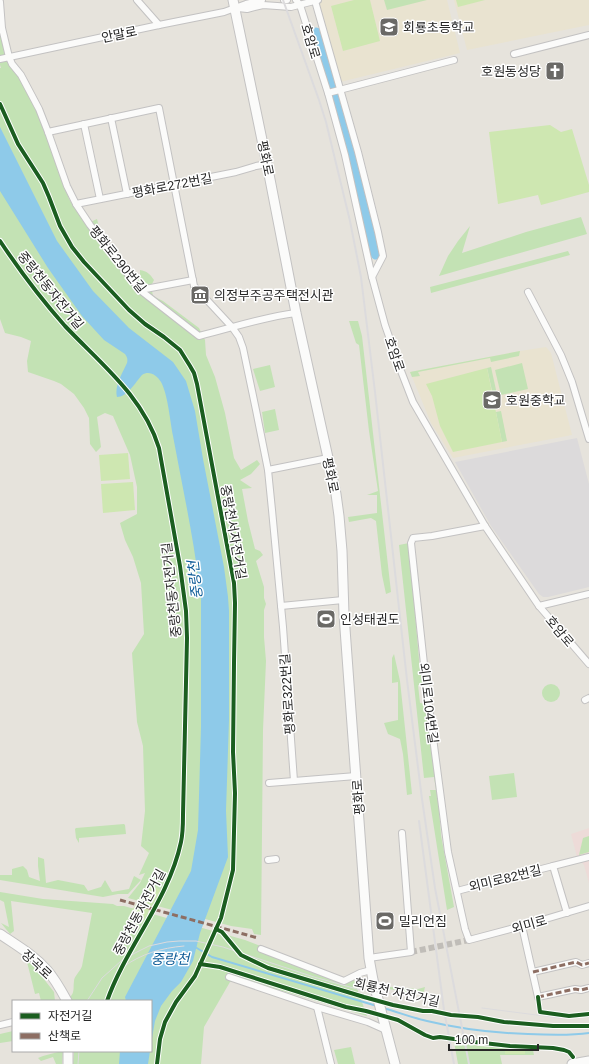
<svg xmlns="http://www.w3.org/2000/svg" width="589" height="1064" viewBox="0 0 589 1064" font-family="Arial,'Noto Sans KR',sans-serif">
<style>
.industrial{fill:#dcdadb}
.education{fill:#e9e3d0}
.medical{fill:#eddbd8}
.green{fill:#c3e2b4}
.pitch{fill:#cee7b1}
.water{fill:#8ecae9}
.lines{fill:none;stroke-linecap:round;stroke-linejoin:round}
.stream{stroke:#8ecae9;stroke-width:2}
.river{stroke:#8ecae9;stroke-width:11}
.street-tunnel{stroke:#c0bdb8;stroke-width:6;stroke-dasharray:6 3;stroke-linecap:butt}
.street-casing{stroke:#c3c2c2;stroke-width:8}
.secondary-casing{stroke:#c3c2c2;stroke-width:11}
.street{stroke:#fbfbfa;stroke-width:6}
.secondary{stroke:#fbfbfa;stroke-width:9}
.tram{stroke:#dcdbdd;stroke-width:1}
.rail{stroke:#dcdbdd;stroke-width:2}
.quiet{stroke:#8d6e63;stroke-width:3;stroke-dasharray:6 3;stroke-linecap:butt}
.cycleway-casing{stroke:#fff;stroke-width:6}
.cycleway{stroke:#1b5e20;stroke-width:4}
.labels{text-anchor:middle;stroke-width:3;stroke-linejoin:round;paint-order:stroke}
.poi-label{font-size:13px;fill:#272727;stroke:#fff;text-anchor:start}
.street-label{font-size:13px;fill:#272727;stroke:#fff}
.water-label{font-size:14px;font-style:italic;fill:#0c5b96;stroke:#fff}
</style>
<rect width="100%" height="100%" fill="#e6e3dc"/>
<path class="industrial" d="M577 438 589 484V587L548 597H543L539 594 491 526 455 462Z"/>
<g class="education">
<path d="M318 0H447L460 53 340 82Z"/>
<path d="M454 0H589V25L467 50Z"/>
<path d="M546 347 551 353 572 435 453 458 431 423 410 372 520 351Z"/>
</g>
<path class="medical" d="M589 828V883L584 865 577 857 571 834Z"/>
<g class="green">
<path d="M0 0 4 53 17 72 37 110 60 171 69 199 86 224 97 219 105 251 132 274 140 279V270C147 271 150 274 154 280L151 286 153 296 163 301 199 328 205 340 206 355 215 377 225 413 234 458 241 470 257 460 260 464 251 474 240 480 252 488 242 489 248 521 255 549 260 551 263 555 256 561 264 587V598L266 604 264 610V637L266 661 263 730 261 935 254 934 252 929 231 926 128 898 140 883 145 873 139 875 149 853 141 846 145 811 143 746 137 722 132 653 144 634 141 583 133 557 125 540 120 523 137 514V487L130 455 113 416 105 413 97 417 101 447 96 452 90 444 89 418 84 408 74 394 61 384 54 381 28 372 27 361 31 341 21 337 5 333 0 319V68H1L0 65Z"/>
<path d="M384 0H427L387 10Z"/>
<path d="M581 217 587 234 439 276 448 256 458 241 470 226 462 253 526 232Z"/>
<path d="M568 251 570 255 431 293 430 287Z"/>
<path d="M349 321H358L362 336 391 592 386 594 382 575 376 521 371 518 349 522 348 517 377 513V495H367L378 491 369 431 359 345 356 343Z"/>
<path d="M520 351 519 356 491 362 490 358 418 372 420 376 412 377 410 372Z"/>
<path d="M522 363 528 389 501 395 495 370Z"/>
<path d="M270 365 275 387 260 391 253 369Z"/>
<path d="M491 367 498 399 494 400 487 368Z"/>
<path d="M275 409 279 430 265 433 262 412Z"/>
<path d="M501 411 507 441 502 442 496 412Z"/>
<path d="M409 543 420 671 423 686 418 685 420 703 426 704 438 796 441 835 454 907 447 910 429 796H431L430 790H436L434 777 424 778 399 545Z"/>
<path d="M394 654 400 681 412 794 407 795 403 754 400 739 388 734 384 723 398 720V682L392 683V658Z"/>
<circle cx="551" cy="693" r="9"/>
<path d="M514 773 517 797 492 800 489 776Z"/>
<path d="M124 824 125 825 126 834 79 838V843L76 838 75 829 76 828Z"/>
<path d="M589 836V852L579 855 583 838Z"/>
<path d="M38 857 44 859 46 883 58 880 84 885 88 891 101 887 105 880 112 892 129 889 134 876 141 880 128 894H118L103 897 0 880V875H12V869L23 866 27 870 29 877 40 881 38 866Z"/>
<path d="M0 892 43 899 113 904 117 906H124L245 940 339 976 354 980 367 1016 293 994 245 981 230 982 204 1027 201 1064H73L74 1051H151V1001H72L70 997C75 992 73 988 74 981 74 976 80 972 82 966L92 913 11 901 14 931 10 934 1 923 9 927 4 902 0 900Z"/>
<path d="M27 962 32 964 54 992 55 1001H41L39 993 35 994Z"/>
<path d="M390 987 418 989 425 987 423 995 389 989Z"/>
<path d="M13 1031V1041L0 1043V1034Z"/>
<path d="M454 1042 479 1046 533 1050 534 1055H500L502 1064H458Z"/>
<path d="M351 1047 355 1064H338L334 1050Z"/>
<path d="M59 1051H63L62 1064H56L53 1057 41 1061 38 1058 43 1056 58 1052Z"/>
</g>
<g class="pitch">
<path d="M354 0H370L380 41 343 51 331 6Z"/>
<path d="M456 0H485L458 7Z"/>
<path d="M550 125 561 132 572 129 589 185V192L541 205 538 195 498 204 489 132Z"/>
<path d="M487 368 502 442 453 452 440 426 432 396 426 384Z"/>
<path d="M128 453 130 479 101 481 99 455Z"/>
<path d="M133 482 135 510 103 513 101 484Z"/>
<path d="M149 884 161 890 142 923 129 915Z"/>
<rect x="505" y="1050" width="20" height="4"/>
</g>
<g class="water">
<path d="M0 127 57 241 93 291 129 328 173 362 186 381 195 411 203 459 224 567 228 597 229 611V720L226 811 228 857 200 933 193 961 181 982 172 991 161 1006 155 1021 151 1044V1001H126L125 997 191 871 198 830 201 727V598L193 591 199 584C193 534 182 485 173 436 170 421 168 395 161 382 157 375 149 370 142 375 135 383 127 397 117 397 114 386 123 372 127 363 128 359 127 357 125 354L104 340 82 316 48 268 0 191Z"/>
<path d="M120 1051H150L148 1064H119Z"/>
</g>
<g class="lines">
<g class="stream">
<path d="M195 947 212 957 377 1006"/>
<path d="M383 1008C398 1012 413 1018 427 1021 460 1029 494 1033 528 1034 548 1035 569 1036 589 1033"/>
</g>
<path class="river" d="M316 33 341 112 355 164 376 254"/>
<path class="street-tunnel" d="M411 952 469 940"/>
<defs>
<g id="street">
<path d="M137 0 159 25"/>
<path d="M284 0H287"/>
<path d="M296 0 300 5 328 93 345 155 372 277 385 325 401 371 413 402 485 526 539 606 589 664"/>
<path d="M315 1 358 152 378 232 383 256 372 277"/>
<path d="M0 2 2 28 9 57 12 64 21 75 39 109 48 132 67 186 76 204 90 225 140 290 199 336C232 328 263 317 296 313"/>
<path d="M238 8 247 9 263 5 291 7 318 0"/>
<path d="M514 54 589 35"/>
<path d="M0 59 159 25 224 12 246 4 262 0"/>
<path d="M328 93 454 60"/>
<path d="M111 118 127 194"/>
<path d="M84 124 100 199"/>
<path d="M48 132 159 108 194 286 232 327 239 337 243 348 256 410 268 470 272 510 283 627 294 781"/>
<path d="M76 204 236 172 256 166 267 164"/>
<path d="M140 290 193 280"/>
<path d="M528 292 561 355 572 382 589 439"/>
<path d="M268 470 328 458"/>
<path d="M485 526 432 536 413 538 411 543 427 692 448 852 465 929 469 940 522 926 589 906"/>
<path d="M281 606 343 600"/>
<path d="M539 606 589 594"/>
<path d="M585 700 589 698"/>
<path d="M269 783 356 776"/>
<path d="M268 860 276 859"/>
<path d="M553 866 589 857"/>
<path d="M457 891 553 866 567 913"/>
<path d="M522 926 538 997 575 989 581 990 589 988"/>
<path d="M261 949 344 981 360 973 371 970"/>
<path d="M369 958 411 952 402 833"/>
<path d="M533 972 576 962 582 965 589 963"/>
<path d="M229 977 317 1007 368 1022 386 1030"/>
<path d="M317 1007 331 1064"/>
<path d="M0 1025 13 1022"/>
</g>
<g id="secondary">
<path d="M233 0 267 164 296 313 336 494 339 516 342 551 344 615 369 958 373 980 395 1064"/>
<path d="M0 934C16 945 34 955 47 970 55 979 61 990 67 1001"/>
<path d="M68 1051V1064"/>
<path d="M572 1064 589 1061"/>
</g>
</defs>
<use href="#street" class="street-casing"/>
<use href="#secondary" class="secondary-casing"/>
<use href="#street" class="street"/>
<use href="#secondary" class="secondary"/>
<g class="tram">
<path d="M123 967C141 954 161 948 184 946"/>
<path d="M87 1001 102 978 121 961 135 953 149 946 167 942 179 941H196L223 947 314 977 357 989 422 998"/>
<path d="M482 1008 560 1018 589 1015"/>
<path d="M78 1064 79 1051"/>
</g>
<g class="rail">
<path d="M283 0 319 100 326 122 350 221 361 277 375 392 407 680 422 799 435 888 469 1064"/>
<path d="M419 821 444 1010 454 1064"/>
</g>
<g class="quiet">
<path d="M120 900 258 938"/>
<path d="M533 972 576 962 582 965 589 963"/>
<path d="M538 997 575 989 581 990 589 988"/>
</g>
<defs>
<g id="cycleway">
<path d="M0 104 18 144 43 183 49 197 60 226 72 247 84 262 129 310 145 324 164 337 180 350 190 366 194 373 197 384 234 583 235 603 234 663 233 752 235 793 233 870 221 918 216 929 195 976 176 1002 165 1022 160 1039 157 1064"/>
<path d="M0 241C20 271 41 299 65 326 101 364 143 396 159 448L180 566 186 611 187 638 183 815C183 824 183 833 181 842 169 899 126 947 107 1001"/>
<path d="M216 929 222 932 241 955 268 968 364 997 393 1005 423 1011H432L451 1015 478 1017 504 1022 553 1026H589"/>
<path d="M200 964 220 967 346 1007 366 1011 398 1020 425 1035 433 1038 440 1037 475 1042 510 1046 553 1048 564 1050 569 1052 573 1057"/>
<path d="M538 997 540 1012 569 1016 589 1014"/>
</g>
</defs>
<use href="#cycleway" class="cycleway-casing"/>
<use href="#cycleway" class="cycleway"/>
</g>
<defs>
<symbol id="school-square" viewBox="-11 -11 22 22"><rect x="-9" y="-9" width="18" height="18" rx="4" fill="#6a6966" stroke="#fff"/><path d="M0-5L7-2L0 1L-7-2ZM-4 1L0 2.5L4 1V4Q0 6-4 4Z" fill="#fff"/></symbol>
<symbol id="church-square" viewBox="-11 -11 22 22"><rect x="-9" y="-9" width="18" height="18" rx="4" fill="#6a6966" stroke="#fff"/><path d="M-1.2-6h2.4v3.5h3.3v2.4h-3.3V6h-2.4V-.1h-3.3v-2.4h3.3Z" fill="#fff"/></symbol>
<symbol id="museum-square" viewBox="-11 -11 22 22"><rect x="-9" y="-9" width="18" height="18" rx="4" fill="#6a6966" stroke="#fff"/><path d="M0-6L6-3V-2H-6V-3ZM-5-1h2V3h-2ZM-1-1h2V3h-2ZM3-1h2V3H3ZM-6 4H6V6H-6Z" fill="#fff"/></symbol>
<symbol id="stadium-square" viewBox="-11 -11 22 22"><rect x="-9" y="-9" width="18" height="18" rx="4" fill="#6a6966" stroke="#fff"/><path d="M0-5a6.5 5 0 1 0 0 10a6.5 5 0 1 0 0-10ZM-3.5-1.8h7v3.6h-7Z" fill="#fff"/></symbol>
</defs>
<g fill-rule="evenodd">
<use href="#school-square" x="378" y="16" width="22" height="22"/>
<use href="#church-square" x="544" y="60" width="22" height="22"/>
<use href="#museum-square" x="189" y="284" width="22" height="22"/>
<use href="#school-square" x="481" y="389" width="22" height="22"/>
<use href="#stadium-square" x="315" y="608" width="22" height="22"/>
<use href="#stadium-square" x="374" y="910" width="22" height="22"/>
</g>
<g class="labels">
<g class="poi-label">
<text x="403" y="32">회룡초등학교</text>
<text x="541" y="76" text-anchor="end">호원동성당</text>
<text x="214" y="300">의정부주공주택전시관</text>
<text x="506" y="405">호원중학교</text>
<text x="340" y="624">인성태권도</text>
<text x="399" y="926">밀리언짐</text>
</g>
<g class="street-label">
<text transform="translate(119 34) rotate(-12)" y="5">안말로</text>
<text transform="translate(311 41) rotate(73)" y="5">호암로</text>
<text transform="translate(266 158) rotate(78)" y="5">평화로</text>
<text transform="translate(172 185) rotate(-11)" y="5">평화로272번길</text>
<text transform="translate(118 259) rotate(51)" y="5">평화로290번길</text>
<text transform="translate(51 290) rotate(51)" y="5">중랑천동자전거길</text>
<text transform="translate(395 354) rotate(71)" y="5">호암로</text>
<text transform="translate(331 475) rotate(78)" y="5">평화로</text>
<text transform="translate(234 532) rotate(80)" y="5">중랑천서자전거길</text>
<text transform="translate(171 590) rotate(-96)" y="5">중랑천동자전거길</text>
<text transform="translate(560 631) rotate(50)" y="5">호암로</text>
<text transform="translate(287 694) rotate(-94)" y="5">평화로322번길</text>
<text transform="translate(429 703) rotate(83)" y="5">외미로104번길</text>
<text transform="translate(358 797) rotate(-94)" y="5">평화로</text>
<text transform="translate(505 878) rotate(-14)" y="5">외미로82번길</text>
<text transform="translate(139 912) rotate(-62)" y="5">중랑천동자전거길</text>
<text transform="translate(529 924) rotate(-16)" y="5">외미로</text>
<text transform="translate(37 964) rotate(43)" y="5">장곡로</text>
<text transform="translate(397 992) rotate(13)" y="5">회룡천 자전거길</text>
</g>
<g class="water-label">
<text transform="translate(195 580) rotate(-97)" y="5">중랑천</text>
<text x="170" y="964">중랑천</text>
</g>
</g>
<rect x="12" y="1000" width="140" height="52" fill="#ffffff" stroke="#a9a9a9"/>
<rect x="20" y="1013" width="20" height="6" fill="#1b5e20" stroke="#a9a9a9"/>
<text x="48" y="1020" font-size="12" fill="#272727">자전거길</text>
<rect x="20" y="1033" width="20" height="6" fill="#8d6e63" stroke="#a9a9a9"/>
<text x="48" y="1040" font-size="12" fill="#272727">산책로</text>
<path d="M449 1044v6h89v-6" fill="none" stroke="#272727" stroke-width="2"/>
<text x="455" y="1044" font-size="12" fill="#272727" stroke="#ffffff" stroke-width="3" paint-order="stroke">100 m</text>
</svg>
